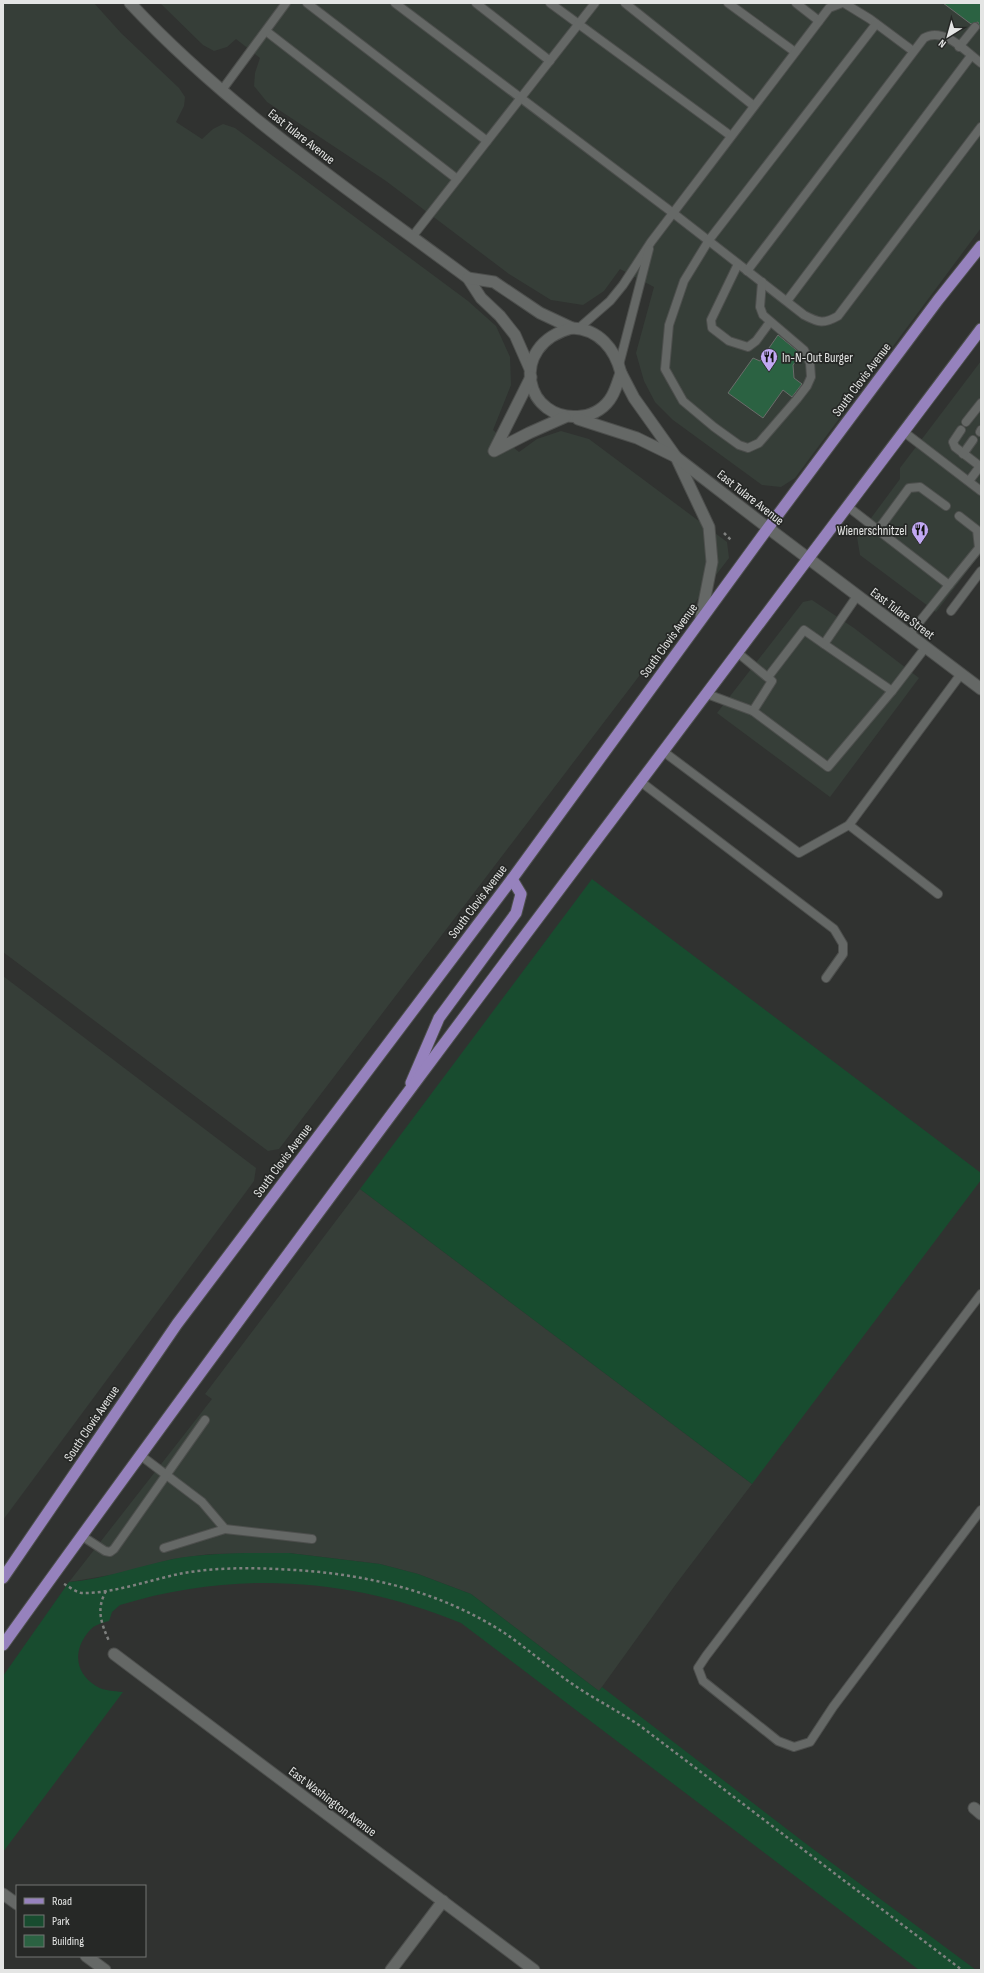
<svg xmlns="http://www.w3.org/2000/svg" width="984" height="1973" viewBox="0 0 984 1973" font-family="'Sofia Sans Condensed',sans-serif">
<style>
.built{fill:#363e38}
.green{fill:#184c2f}
.building{fill:#2b6242;stroke:#6a6c6a}
.lines{fill:none;stroke-linecap:round;stroke-linejoin:round}
.service-casing{stroke:#4d4f4d;stroke-width:10}
.minor-casing{stroke:#4d4f4d;stroke-width:13}
.tertiary-casing{stroke:#4d4f4d;stroke-width:13}
.secondary-casing{stroke:#4d4f4d;stroke-width:13}
.primary-casing{stroke:#4d4f4d;stroke-width:13}
.path{stroke:#7f817f;stroke-width:2.5;stroke-dasharray:3 3;stroke-linecap:butt}
.service{stroke:#656866;stroke-width:8}
.minor{stroke:#656866;stroke-width:11}
.tertiary{stroke:#656866;stroke-width:11}
.secondary{stroke:#656866;stroke-width:11}
.primary{stroke:#9682bd;stroke-width:11}
.labels{text-anchor:middle;stroke-width:3.5;stroke-linejoin:round;paint-order:stroke}
.street-label{font-size:13px;fill:#e4e5e4;stroke:#262826}
.poi-label{font-size:13px;fill:#e4e5e4;stroke:#262826;text-anchor:start}
</style>
<rect width="100%" height="100%" fill="#303230"/>
<g class="built">
<path d="M3 3H94L121 33 179 88 185 97 184 106 176 122 202 139 213 129 223 124 235 128 468 301 496 326 510 357 511 385 493 430 519 452 537 439 561 431 589 439 727 542 729 558 279 1149 268 1151 3 952Z"/>
<path d="M160 3H981V228L795 478 781 487 762 485 673 420 655 402 644 381 636 353 654 287 620 269 604 291 583 305 551 300 509 274 386 181 267 102 254 86 255 73 260 58 236 39 227 47 214 51 203 45Z"/>
<path d="M981 361V553L936 612 860 555 857 537 900 479V468Z"/>
<path d="M812 600 854 628 919 678 830 797 717 713 803 602Z"/>
<path d="M3 976 256 1168 254 1181 3 1520Z"/>
<path d="M360 1189 752 1484 676 1584 599 1691 471 1594 418 1574 380 1564 289 1553 210 1554 173 1559 116 1574 69 1582 212 1399 205 1394Z"/>
</g>
<g class="green">
<path d="M592 879 981 1173V1180L752 1484 360 1189Z"/>
<path d="M289 1553 380 1564 418 1574 471 1594 599 1691 602 1687 809 1846 976 1970H919L461 1623C350 1577 235 1570 120 1605L112 1612 109 1621C105 1622 101 1623 97 1625 92 1627 89 1631 86 1635 73 1653 76 1674 96 1686 104 1691 114 1691 123 1692L3 1852V1676L69 1582C105 1579 138 1566 173 1559 212 1552 250 1553 289 1553Z"/>
</g>
<g class="building">
<path d="M943 3H981V31L978 22 971 24Z"/>
<path d="M778 335 800 353V356L793 365 794 378 802 384 792 397 783 390 763 418 728 393 753 358 760 361Z"/>
</g>
<g class="lines">
<defs>
<g id="service">
<path d="M307 3 487 141"/>
<path d="M395 3 673 213 804 315C819 323 824 324 838 316L981 127"/>
<path d="M476 3 550 61"/>
<path d="M550 3 731 136"/>
<path d="M625 3 754 106"/>
<path d="M728 3 795 52"/>
<path d="M796 3 819 21"/>
<path d="M844 3 870 19 913 51"/>
<path d="M266 31 457 179"/>
<path d="M959 47 975 27"/>
<path d="M222 90 286 3"/>
<path d="M412 237 595 3"/>
<path d="M738 264 711 320 712 328 729 341 748 347 756 341 770 322"/>
<path d="M747 271 924 38C944 26 966 52 981 63"/>
<path d="M762 282 760 307 763 315 804 350 810 363 811 377 807 386 797 399 759 443 748 448 739 445 714 427 683 401 665 369 669 325 684 281 709 240 876 24"/>
<path d="M787 301 971 56"/>
<path d="M579 328 610 301 623 285 651 242 829 8 842 3"/>
<path d="M619 365 649 249"/>
<path d="M966 422 981 403"/>
<path d="M961 430 953 442 955 447 981 467"/>
<path d="M904 432 981 491"/>
<path d="M980 432 981 430"/>
<path d="M963 454 973 440"/>
<path d="M969 481 981 465"/>
<path d="M847 506 949 585 909 635"/>
<path d="M878 530 909 488 920 487 946 506"/>
<path d="M949 585 979 548 977 530 959 516"/>
<path d="M857 596 824 644 892 691 925 648"/>
<path d="M951 611 981 571"/>
<path d="M768 677 804 630 824 644"/>
<path d="M707 694 753 711 772 681 738 653"/>
<path d="M753 711 828 767 892 691"/>
<path d="M664 752 799 853 849 825 961 674"/>
<path d="M641 782 834 929 843 944V954L826 978"/>
<path d="M849 825 938 894"/>
<path d="M981 1294 706 1656 698 1668 703 1681 778 1741 794 1747 810 1742 833 1707 981 1510"/>
<path d="M140 1455 202 1502 225 1529 312 1539"/>
<path d="M82 1536 105 1551 110 1552 114 1549 205 1420"/>
<path d="M164 1548 225 1529"/>
</g>
<g id="minor">
<path d="M114 1654 534 1970"/>
<path d="M974 1808 981 1814"/>
<path d="M3 1894 17 1904"/>
<path d="M86 1956 105 1970"/>
<path d="M391 1970 443 1901"/>
</g>
<g id="tertiary">
<path d="M130 3C229 109 352 192 468 278L481 298 500 316 515 335 530 369"/>
<path d="M468 278 494 282 540 313 572 328"/>
<path d="M572 328C599 329 615 349 621 373 618 381 616 389 612 396 606 407 594 415 582 416 525 424 506 345 572 328Z"/>
<path d="M621 373 634 398 676 457 709 527 712 562 701 618"/>
<path d="M531 377 494 451 529 433 565 417"/>
<path d="M578 419 637 438 676 457 768 528"/>
</g>
<path id="secondary" d="M768 528 981 689"/>
<g id="primary">
<path d="M411 1083 439 1018 516 913 521 894 512 879"/>
<path d="M3 1578 177 1324 512 879 768 528 938 300 981 246"/>
<path d="M3 1645C322 1201 653 765 981 329"/>
</g>
</defs>
<use href="#service" class="service-casing"/>
<use href="#minor" class="minor-casing"/>
<use href="#tertiary" class="tertiary-casing"/>
<use href="#secondary" class="secondary-casing"/>
<use href="#primary" class="primary-casing"/>
<g class="path">
<path d="M724 533 732 541"/>
<path d="M64 1584C70 1587 78 1594 84 1593 116 1593 152 1579 184 1573 225 1566 268 1568 309 1571 379 1577 447 1595 506 1634 532 1652 556 1674 583 1691 602 1703 621 1713 639 1725L962 1970"/>
<path d="M106 1591C96 1609 101 1623 109 1641"/>
</g>
<use href="#service" class="service"/>
<use href="#minor" class="minor"/>
<use href="#tertiary" class="tertiary"/>
<use href="#secondary" class="secondary"/>
<use href="#primary" class="primary"/>
</g>
<defs>
<symbol id="restaurant-pin" viewBox="-11 -11 22 30"><path d="M0 17L-7.5 6A9.5 9.5 0 1 1 7.5 6Z" fill="#c1a8f3" stroke="#262826"/><path d="M-5-6h1v4h1v-4h1v4h1v-4h1v5L-1.5 .5V6h-2V.5L-5-1ZM5-6V6H3V1.5H1.5Q1.5-4 5-6Z" fill="#111"/></symbol>
</defs>
<g fill-rule="evenodd">
<use href="#restaurant-pin" x="759" y="347" width="20" height="27"/>
<use href="#restaurant-pin" x="910" y="520" width="20" height="27"/>
</g>
<g class="labels">
<g class="street-label">
<text transform="translate(302 136) rotate(38)" y="5">East Tulare Avenue</text>
<text transform="translate(861 379) rotate(-53)" y="5">South Clovis Avenue</text>
<text transform="translate(751 497) rotate(38)" y="5">East Tulare Avenue</text>
<text transform="translate(903 613) rotate(37)" y="5">East Tulare Street</text>
<text transform="translate(668 640) rotate(-54)" y="5">South Clovis Avenue</text>
<text transform="translate(477 901) rotate(-53)" y="5">South Clovis Avenue</text>
<text transform="translate(282 1160) rotate(-53)" y="5">South Clovis Avenue</text>
<text transform="translate(91 1423) rotate(-56)" y="5">South Clovis Avenue</text>
<text transform="translate(333 1801) rotate(37)" y="5">East Washington Avenue</text>
</g>
<g class="poi-label">
<text x="782" y="362">In-N-Out Burger</text>
<text x="907" y="535" text-anchor="end">Wienerschnitzel</text>
</g>
</g>
<rect width="984" height="1973" fill="none" stroke="#e4e5e4" stroke-width="8"/>
<rect x="16" y="1885" width="130" height="72" fill="#262826" stroke="#727472"/>
<rect x="24" y="1898" width="20" height="6" fill="#9682bd" stroke="#727472"/>
<text x="52" y="1905" font-size="12" fill="#e4e5e4">Road</text>
<rect x="24" y="1915" width="20" height="12" fill="#184c2f" stroke="#727472"/>
<text x="52" y="1925" font-size="12" fill="#e4e5e4">Park</text>
<rect x="24" y="1935" width="20" height="12" fill="#2b6242" stroke="#727472"/>
<text x="52" y="1945" font-size="12" fill="#e4e5e4">Building</text>
<g transform="translate(948 36) rotate(217)" stroke="#262826" stroke-width="3" paint-order="stroke">
<path d="M0-3L7 15L0 10L-7 15Z" fill="#e4e5e4"/>
<text y="-6" font-size="11" font-weight="bold" text-anchor="middle" fill="#e4e5e4">N</text>
</g>
</svg>
